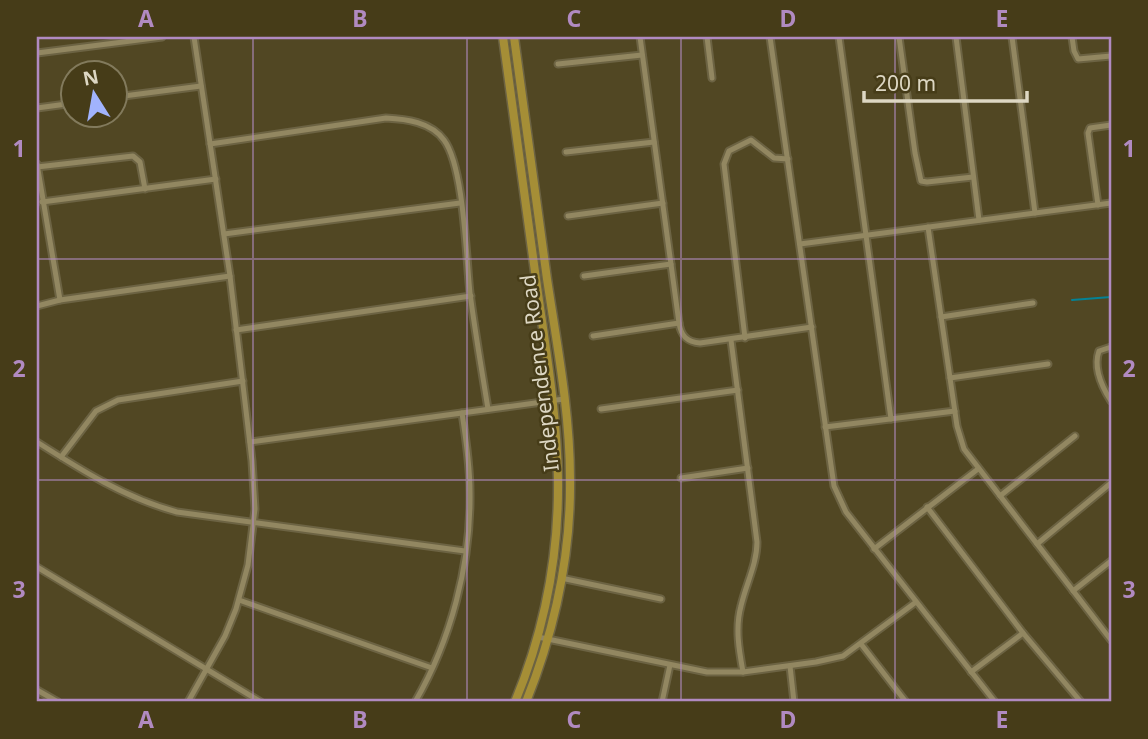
<svg xmlns="http://www.w3.org/2000/svg" width="1148" height="739" viewBox="0 0 1148 739" font-family="'Noto Sans',sans-serif">
<style>
.lines{fill:none;stroke-linecap:round;stroke-linejoin:round}
.stream{stroke:#048295;stroke-width:2}
.minor-casing{stroke:#6c6343;stroke-width:9}
.primary-casing{stroke:#6c6343;stroke-width:11}
.minor{stroke:#928761;stroke-width:5}
.primary{stroke:#a58e36;stroke-width:8}
.grid{fill:none;stroke:#b18ac1;stroke-width:2;stroke-opacity:0.55}
.labels{text-anchor:middle;stroke-width:5;stroke-linejoin:round;paint-order:stroke}
.street-label{font-size:21px;fill:#ddd7c3;stroke:#463c18}
.neatline{fill:none;stroke:#b18ac1;stroke-width:2.5}
.grid-label{font-size:23px;text-anchor:middle;font-weight:bold;fill:#b18ac1}
</style>
<rect width="100%" height="100%" fill="#514723"/>
<g class="lines">
<path class="stream" d="M1072 300 1111 297"/>
<defs>
<g id="minor">
<path d="M640 37 679 323C681 336 687 342 700 343L812 327"/>
<path d="M707 37 712 78"/>
<path d="M770 37 834 486 846 512 995 702"/>
<path d="M839 37 891 419"/>
<path d="M899 37 915 153 921 181 927 182 973 177"/>
<path d="M956 37 979 220"/>
<path d="M1012 37 1035 213"/>
<path d="M1072 37 1074 51 1078 59 1111 56"/>
<path d="M37 53 162 37"/>
<path d="M558 64 642 55"/>
<path d="M116 97 201 86"/>
<path d="M37 108 74 103"/>
<path d="M210 144 386 118C406 119 431 122 444 140 464 167 466 257 470 293 475 332 482 371 488 409"/>
<path d="M566 152 654 142"/>
<path d="M37 164 60 300"/>
<path d="M37 167 133 156 140 162 145 189"/>
<path d="M42 202 216 179"/>
<path d="M1098 205 1088 133 1090 128 1111 125"/>
<path d="M568 216 663 203"/>
<path d="M928 227 957 426 964 449 1111 640"/>
<path d="M224 234 460 203"/>
<path d="M800 244 1111 203"/>
<path d="M584 276 671 264"/>
<path d="M37 306 60 300 230 276"/>
<path d="M941 317 1033 303"/>
<path d="M236 330 471 296"/>
<path d="M593 336 679 323"/>
<path d="M745 338 724 164 729 151 751 140 774 158 788 159"/>
<path d="M731 340 757 542C757 564 746 584 741 606 735 628 739 650 743 672"/>
<path d="M1111 347 1099 351C1093 368 1102 387 1111 401"/>
<path d="M950 378 1048 364"/>
<path d="M601 409 738 390"/>
<path d="M825 427 955 411"/>
<path d="M37 442C81 470 125 498 177 512L465 551"/>
<path d="M250 442 564 399"/>
<path d="M61 457 96 411 118 400 243 381"/>
<path d="M681 478 748 468"/>
<path d="M1000 496 1075 436"/>
<path d="M927 507 1023 633 1081 702"/>
<path d="M1037 544 1111 483"/>
<path d="M874 549 978 469"/>
<path d="M37 567 261 702"/>
<path d="M561 578 661 599"/>
<path d="M1073 591 1111 561"/>
<path d="M239 600 432 668"/>
<path d="M538 637 707 672H743L816 662 843 656 916 602"/>
<path d="M861 644 906 702"/>
<path d="M790 666 794 702"/>
<path d="M971 672 1023 633"/>
<path d="M37 690 58 702"/>
<path d="M188 702 225 636 236 609 248 565 255 509 252 461 230 276 194 37"/>
<path d="M415 702C451 640 471 564 470 492 470 466 466 439 462 413"/>
<path d="M662 702 670 665"/>
</g>
<g id="primary">
<path d="M503 37C514 117 525 198 536 279 545 345 557 412 558 479 559 556 544 632 515 702"/>
<path d="M514 37C525 117 536 198 547 279 557 345 570 412 570 479 571 556 554 632 526 702"/>
</g>
</defs>
<use href="#minor" class="minor-casing"/>
<use href="#primary" class="primary-casing"/>
<use href="#minor" class="minor"/>
<use href="#primary" class="primary"/>
</g>
<path class="grid" d="M253 37V702M467 37V702M681 37V702M895 37V702M37 259H1111M37 480H1111"/>
<g class="labels">
<g class="street-label">
<text transform="translate(540 373) rotate(-97)" y="7">Independence Road</text>
</g>
</g>
<rect width="1148" height="739" fill="none" stroke="#463c18" stroke-width="77"/>
<g transform="translate(94 94) rotate(349)"><circle r="33" fill="#463c18" stroke="#827a5c" stroke-width="2"/>
<path d="M0-5L12 26L0 18L-12 26Z" fill="#a1b3fd"/>
<text y="-10" font-size="19" font-weight="bold" text-anchor="middle" fill="#ddd7c3">N</text>
</g>
<path d="M864 91v10h163v-10" fill="none" stroke="#ddd7c3" stroke-width="3.5"/>
<text x="875" y="91" font-size="21" fill="#ddd7c3" stroke="#463c18" stroke-width="5" paint-order="stroke">200 m</text>
<rect x="38" y="38" width="1072" height="662" class="neatline"/>
<g class="grid-label">
<text x="146" y="27">A</text>
<text x="360" y="27">B</text>
<text x="574" y="27">C</text>
<text x="788" y="27">D</text>
<text x="1002" y="27">E</text>
<text x="19" y="157">1</text>
<text x="1129" y="157">1</text>
<text x="19" y="377">2</text>
<text x="1129" y="377">2</text>
<text x="19" y="598">3</text>
<text x="1129" y="598">3</text>
<text x="146" y="728">A</text>
<text x="360" y="728">B</text>
<text x="574" y="728">C</text>
<text x="788" y="728">D</text>
<text x="1002" y="728">E</text>
</g>
</svg>
